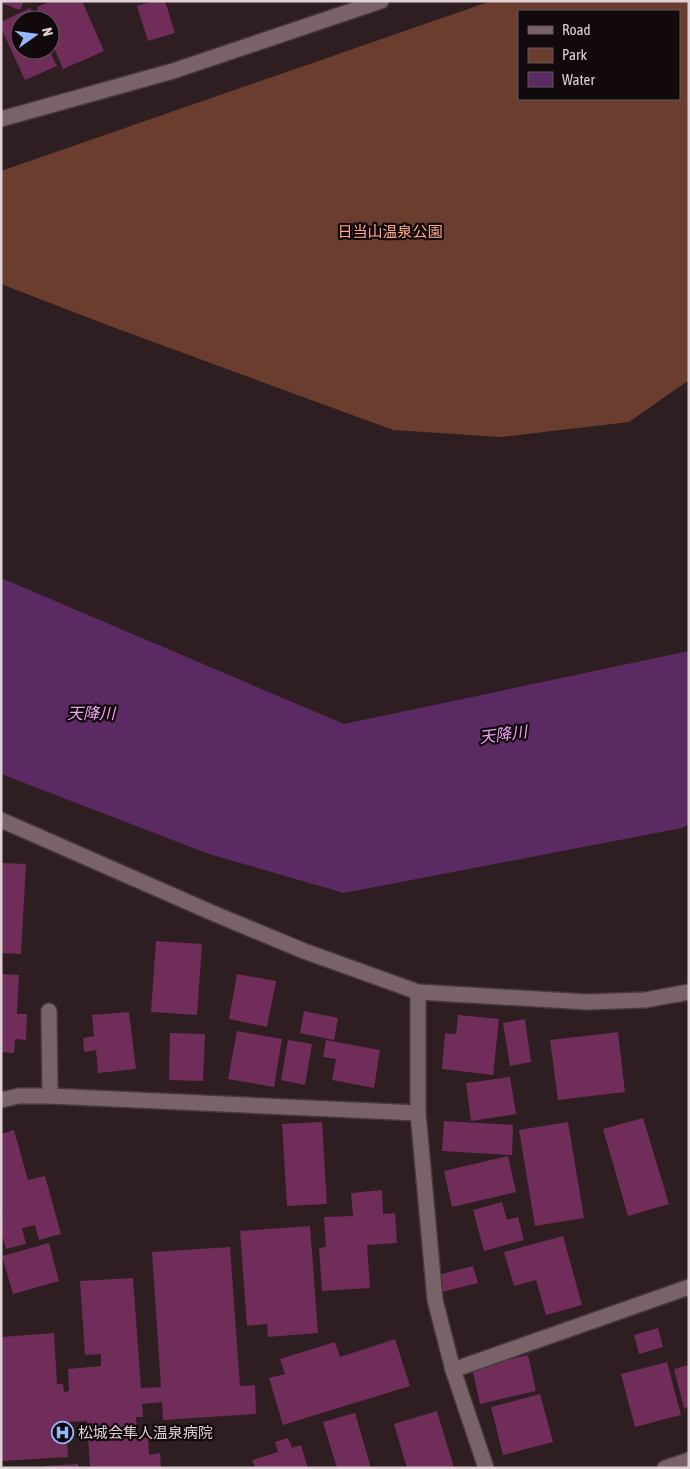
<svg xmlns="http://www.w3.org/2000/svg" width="690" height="1469" viewBox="0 0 690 1469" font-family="'Asap Condensed','Noto Sans JP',sans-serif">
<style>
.green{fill:#6a3d2e;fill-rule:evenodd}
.water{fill:#5c2a63}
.building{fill:#702d5a}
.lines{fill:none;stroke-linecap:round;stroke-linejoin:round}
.street-casing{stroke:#46383b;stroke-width:18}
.secondary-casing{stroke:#46383b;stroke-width:18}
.street{stroke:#796368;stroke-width:15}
.secondary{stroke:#796368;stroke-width:15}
.labels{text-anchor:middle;stroke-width:4.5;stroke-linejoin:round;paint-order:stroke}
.park-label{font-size:15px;fill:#ffa88a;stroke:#11090b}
.poi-label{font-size:15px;fill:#dfd2d5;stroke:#11090b;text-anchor:start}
.water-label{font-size:16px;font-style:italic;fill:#eea3f7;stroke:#11090b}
</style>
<rect width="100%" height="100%" fill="#2e1d21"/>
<path class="green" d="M491 1H689V380L629 422 501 437 393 430 102 323 1 284V171ZM519 11H679V99H519Z"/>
<path class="water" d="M1 578 344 724 689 651V824L682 828 344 893 209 854 1 774Z"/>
<g class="building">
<path d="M1 1H24L20 10 1 3Z"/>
<path d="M51 1H82L104 51 63 69 50 38V20H42L37 7Z"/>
<path d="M153 1H165L175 33 148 41 137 6Z"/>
<path d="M30 8 36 20H20V50H49L57 66 25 80 1 28V22Z"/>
<path d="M1 863 26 864 21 954 1 953Z"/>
<path d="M156 941 202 944 197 1015 151 1012Z"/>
<path d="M1 974 19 975 17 1014H27L26 1040 15 1039 14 1053 1 1052Z"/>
<path d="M237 974 276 981 267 1027 229 1019Z"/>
<path d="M304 1011 338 1018 334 1040 300 1033Z"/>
<path d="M129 1012 136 1069 98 1073 96 1050 84 1052 83 1038 94 1036 92 1015Z"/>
<path d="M458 1015 499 1019 493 1075 442 1069 445 1033 456 1034Z"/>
<path d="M525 1019 531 1062 510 1066 503 1023Z"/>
<path d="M237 1031 282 1039 274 1087 228 1079Z"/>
<path d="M618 1032 625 1092 558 1100 550 1040Z"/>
<path d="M170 1033 205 1034 203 1081 169 1080Z"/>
<path d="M288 1040 312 1044 305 1085 281 1080Z"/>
<path d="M326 1040 380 1050 374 1088 332 1080 336 1059 323 1057Z"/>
<path d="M510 1077 516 1114 471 1121 466 1083Z"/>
<path d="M643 1118 669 1204 628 1216 603 1129Z"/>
<path d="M444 1121 513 1125 512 1155 442 1151Z"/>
<path d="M322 1122 327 1204 287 1206 282 1124Z"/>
<path d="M568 1122 584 1218 535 1226 519 1130Z"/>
<path d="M14 1130 28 1180 45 1176 61 1234 39 1240 35 1225 22 1228 26 1244 6 1249 1 1231V1213L3 1212 1 1206V1134Z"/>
<path d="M508 1156 516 1192 452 1207 444 1171Z"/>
<path d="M382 1190 383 1214 395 1213 397 1243 367 1245 370 1288 322 1291 319 1248 326 1247 324 1217 353 1216 351 1193Z"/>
<path d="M502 1202 507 1220 518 1217 524 1240 484 1251 473 1210Z"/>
<path d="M310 1226 318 1333 268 1337 267 1324 247 1326 240 1231Z"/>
<path d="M563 1236 582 1305 546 1315 536 1280 514 1286 504 1252Z"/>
<path d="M49 1243 59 1281 13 1294 2 1256Z"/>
<path d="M230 1247 240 1386 255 1385 256 1414 163 1420 162 1402 142 1404 143 1417H136L137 1435 148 1434 149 1455 160 1453 161 1468H90L87 1421 66 1422 68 1457 1 1461V1337L54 1333 57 1384H63L64 1392 69 1391 68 1369 101 1366V1354L85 1355 80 1281 133 1278 141 1388 161 1387 152 1252Z"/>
<path d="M473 1266 478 1283 442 1292 438 1275Z"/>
<path d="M658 1328 663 1347 639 1354 634 1335Z"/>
<path d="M395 1339 410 1386 283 1425 269 1378 285 1374 280 1359 335 1342 340 1357Z"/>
<path d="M528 1355 536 1391 480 1404 472 1368Z"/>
<path d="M667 1362 681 1415 635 1427 621 1374Z"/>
<path d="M689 1365V1407L684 1408 674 1369Z"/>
<path d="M540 1394 553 1442 503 1455 491 1407Z"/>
<path d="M437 1411 454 1468H407L394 1424Z"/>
<path d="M355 1413 371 1468H337L323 1422Z"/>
<path d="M288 1438 292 1448 301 1445 308 1468H255L252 1460 278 1452 275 1442Z"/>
<path d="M78 1464 79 1468H44V1466Z"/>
</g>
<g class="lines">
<defs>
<g id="street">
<path d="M1 119 173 71 381 1"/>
<path d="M1 820 215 914 304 951 418 992 587 1002 645 1000 689 992"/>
<path d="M418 992V1113L435 1300 453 1370 486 1468"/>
<path d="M49 1011 50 1096"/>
<path d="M1 1100 19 1096H50L418 1113"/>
<path d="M453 1370 689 1287"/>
</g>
<path id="secondary" d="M665 1468 689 1460"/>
</defs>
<use href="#street" class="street-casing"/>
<use href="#secondary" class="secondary-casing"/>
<use href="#street" class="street"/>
<use href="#secondary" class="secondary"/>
</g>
<defs>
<symbol id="hospital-ring" viewBox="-11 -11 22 22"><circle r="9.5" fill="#11090b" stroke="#96b6fd" stroke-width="1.5"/><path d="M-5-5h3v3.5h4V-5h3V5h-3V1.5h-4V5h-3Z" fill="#96b6fd"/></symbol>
</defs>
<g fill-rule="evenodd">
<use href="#hospital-ring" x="50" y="1420" width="25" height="25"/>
</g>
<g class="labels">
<g class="park-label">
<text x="390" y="237">日当山温泉公園</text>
</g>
<g class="poi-label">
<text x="78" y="1438">松城会隼人温泉病院</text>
</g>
<g class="water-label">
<text x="91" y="719">天降川</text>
<text transform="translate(503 734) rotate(-7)" y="6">天降川</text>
</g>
</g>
<rect width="690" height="1469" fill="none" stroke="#dfd2d5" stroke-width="5"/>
<rect x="518" y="10" width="162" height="90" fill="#11090b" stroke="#63595c"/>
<rect x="528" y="26" width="25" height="8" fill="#796368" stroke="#63595c"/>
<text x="562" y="35" font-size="15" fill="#dfd2d5">Road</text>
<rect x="528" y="48" width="25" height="15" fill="#6a3d2e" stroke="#63595c"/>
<text x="562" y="60" font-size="15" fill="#dfd2d5">Park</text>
<rect x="528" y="72" width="25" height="15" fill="#5c2a63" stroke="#63595c"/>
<text x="562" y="85" font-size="15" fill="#dfd2d5">Water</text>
<g transform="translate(35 35) rotate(76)"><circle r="24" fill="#11090b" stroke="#63595c"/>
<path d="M0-4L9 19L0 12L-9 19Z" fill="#96b6fd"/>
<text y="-8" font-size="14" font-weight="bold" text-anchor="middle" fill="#dfd2d5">N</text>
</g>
</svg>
